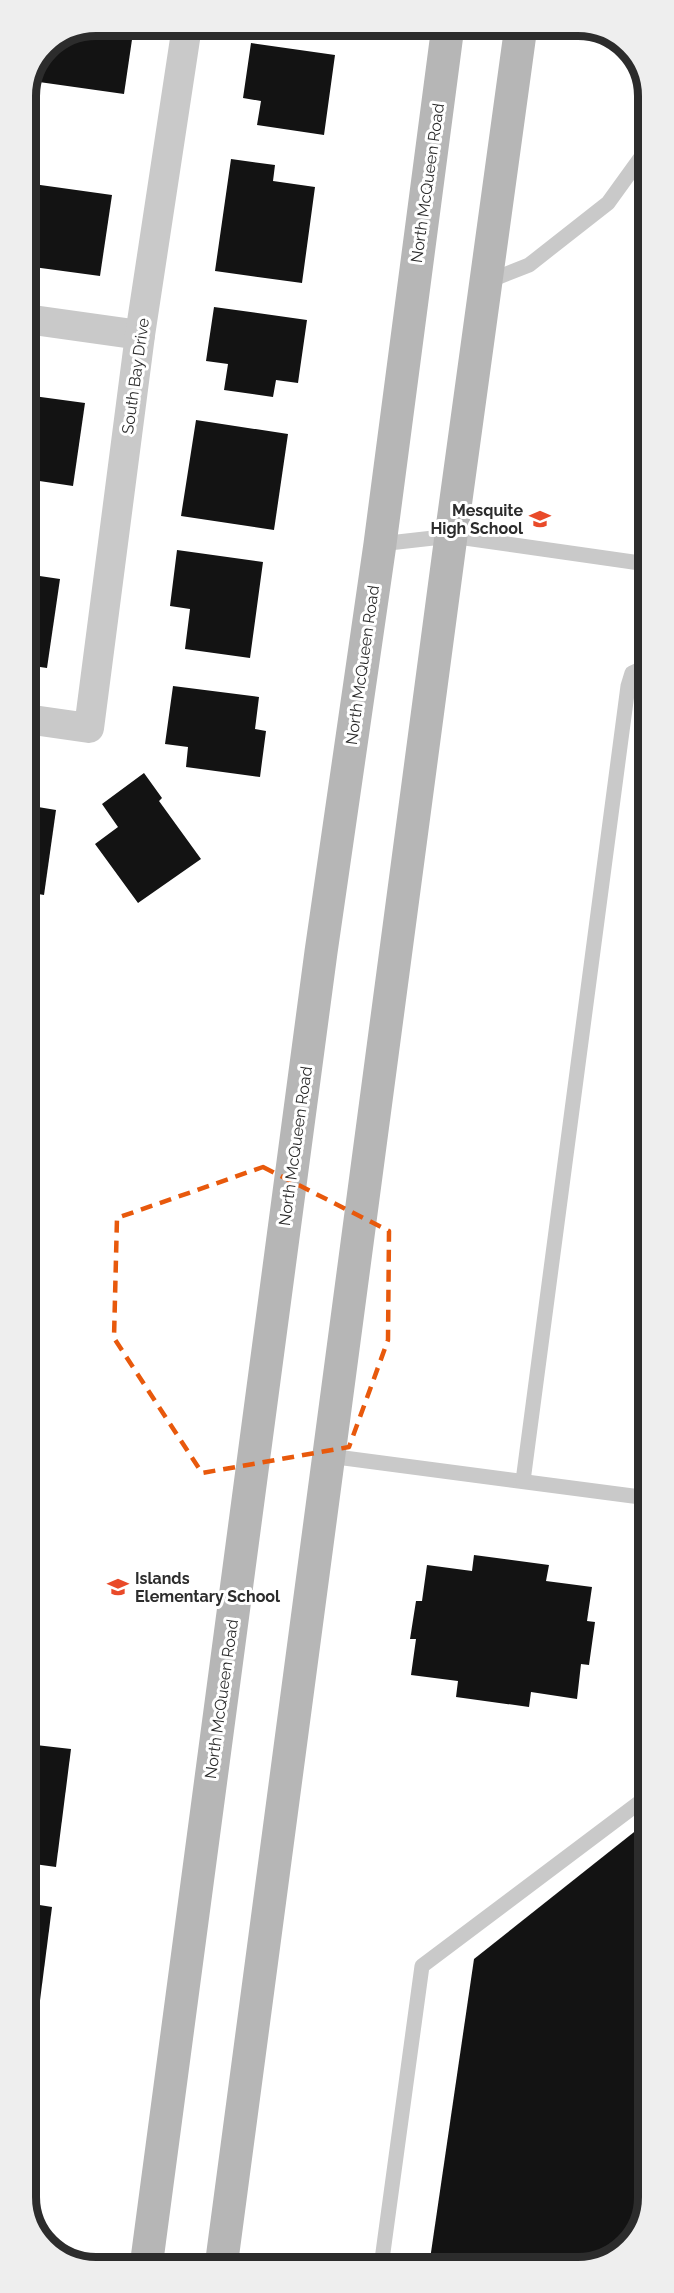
<svg xmlns="http://www.w3.org/2000/svg" width="674" height="2293" viewBox="0 0 674 2293" font-family="Raleway,sans-serif">
<style>
.building{fill:#131313}
.lines{fill:none;stroke-linecap:round;stroke-linejoin:round}
.lane{stroke:#c9c9c9;stroke-width:15}
.street{stroke:#c9c9c9;stroke-width:30}
.secondary{stroke:#b6b6b6;stroke-width:33}
.marked{fill:none;stroke:#e8590c;stroke-width:4.5;stroke-dasharray:12 8;stroke-linejoin:round}
.labels{text-anchor:middle;stroke-width:6;stroke-linejoin:round;paint-order:stroke}
.street-label{font-size:16px;fill:#2c2c2c;stroke:#fff}
.poi-label{font-size:16px;font-weight:bold;fill:#2c2c2c;stroke:#fff;text-anchor:end}
.rim{fill:none;stroke:#2c2c2c;stroke-width:8}
</style>
<rect width="100%" height="100%" fill="#fff"/>
<g class="building">
<path d="M96 25 134 26 124 94 32 81 46 46Z"/>
<path d="M251 43 335 55 324 135 257 125 261 101 243 98Z"/>
<path d="M231 159 275 165 273 181 315 187 302 283 215 271Z"/>
<path d="M26 183 112 195 100 276 26 266Z"/>
<path d="M214 307 307 320 298 383 276 380 273 397 224 390 228 364 206 361Z"/>
<path d="M26 395 85 403 73 486 26 479Z"/>
<path d="M196 420 288 434 274 530 181 516Z"/>
<path d="M177 550 263 562 250 658 185 649 190 609 170 606Z"/>
<path d="M26 574 60 579 47 668 26 665Z"/>
<path d="M173 686 259 697 255 729 266 731 260 777 186 767 188 747 165 744Z"/>
<path d="M144 773 162 798 159 801 201 859 138 903 95 844 118 827 102 804Z"/>
<path d="M26 805 56 810 44 895 26 892Z"/>
<path d="M474 1555 549 1565 546 1581 592 1587 587 1621 595 1622 589 1665 581 1664 577 1699 531 1692 529 1707 456 1697 458 1681 411 1675 416 1639H410L416 1601H422L427 1565 472 1571Z"/>
<path d="M27 1744 71 1749 56 1867 27 1863Z"/>
<path d="M648 1821V2197L631 2243 592 2266H429L474 1959Z"/>
<path d="M27 1903 52 1907 30 2078H27Z"/>
<path d="M27 2137 36 2138 28 2194H27Z"/>
</g>
<g class="lines">
<g class="lane">
<path d="M486 282 529 265 608 203 647 149"/>
<path d="M380 544 451 536 647 564"/>
<path d="M329 1456 648 1498"/>
<path d="M523 1481 628 686 632 673 647 666"/>
<path d="M381 2267 422 1966 648 1796"/>
</g>
<g class="street">
<path d="M26 319 140 335"/>
<path d="M26 719 89 728 140 335 187 26"/>
</g>
<g class="secondary">
<path d="M146 2267 321 952 380 544 448 26"/>
<path d="M221 2267 451 536 521 26"/>
</g>
</g>
<path class="marked" d="M263 1167 389 1231 388 1340 349 1447 202 1473 114 1338 117 1218Z"/>
<defs>
<symbol id="school-bare" viewBox="-9 -9 18 18"><path d="M0-5L7-2L0 1L-7-2ZM-4 1L0 2.5L4 1V4Q0 6-4 4Z" fill="#e94a29" stroke="#fff" stroke-width="2.5" paint-order="stroke"/></symbol>
</defs>
<g fill-rule="evenodd">
<use href="#school-bare" x="525" y="504" width="30" height="30"/>
<use href="#school-bare" x="103" y="1572" width="30" height="30"/>
</g>
<g class="labels">
<g class="street-label">
<text transform="translate(427 183) rotate(-82)" y="6">North McQueen Road</text>
<text transform="translate(135 376) rotate(-82)" y="6">South Bay Drive</text>
<text transform="translate(362 665) rotate(-82)" y="6">North McQueen Road</text>
<text transform="translate(295 1146) rotate(-82)" y="6">North McQueen Road</text>
<text transform="translate(221 1699) rotate(-82)" y="6">North McQueen Road</text>
</g>
<g class="poi-label">
<text x="523" y="516">Mesquite<tspan x="523" dy="18">High School</tspan></text>
<text x="135" y="1584" text-anchor="start">Islands<tspan x="135" dy="18">Elementary School</tspan></text>
</g>
</g>
<path d="M0 0H674V2293H0ZM96 36H578A60 60 0 0 1 638 96V2197A60 60 0 0 1 578 2257H96A60 60 0 0 1 36 2197V96A60 60 0 0 1 96 36Z" fill="#eee" fill-rule="evenodd"/>
<path class="rim" d="M96 36H578A60 60 0 0 1 638 96V2197A60 60 0 0 1 578 2257H96A60 60 0 0 1 36 2197V96A60 60 0 0 1 96 36Z"/>
</svg>
